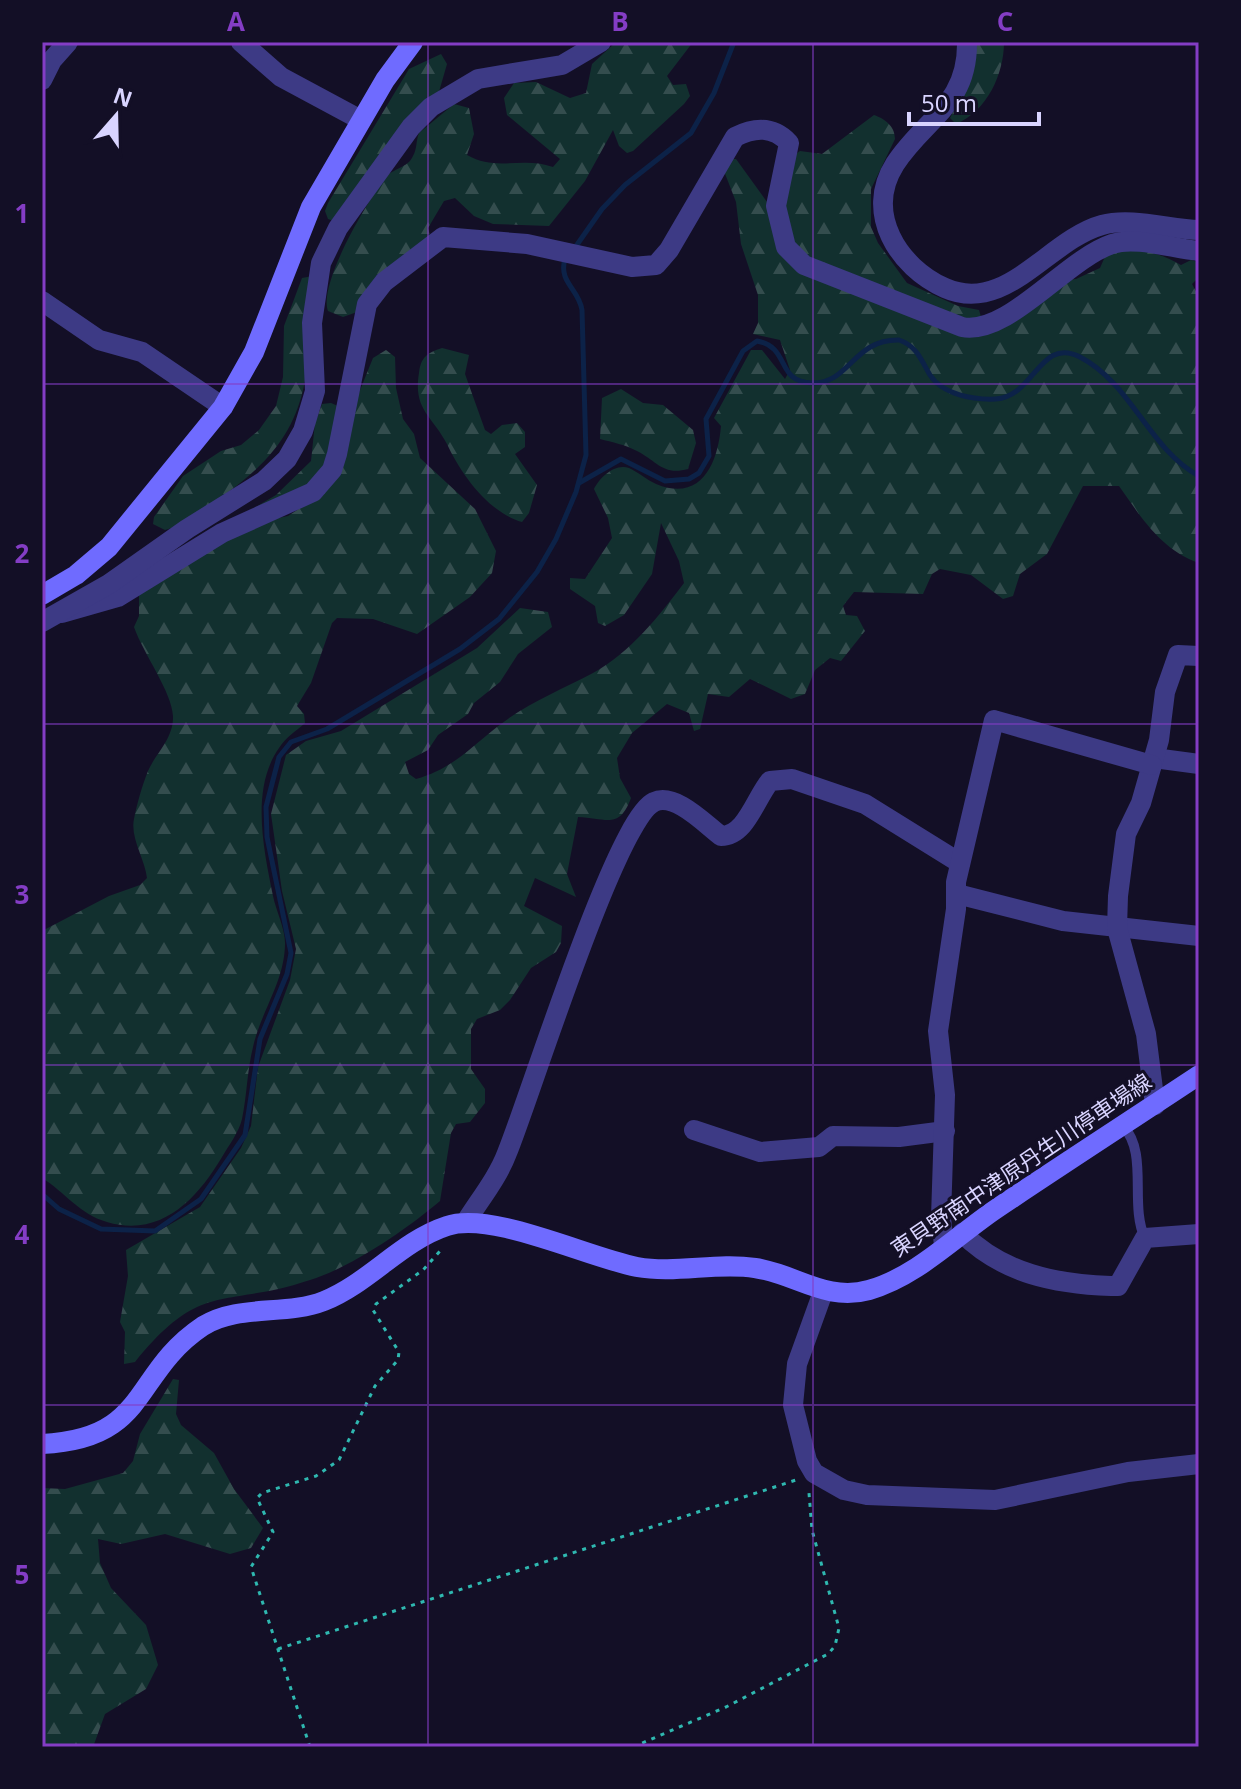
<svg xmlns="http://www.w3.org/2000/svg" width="1241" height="1789" font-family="'Open Sans','Noto Sans JP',sans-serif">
  <defs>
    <pattern id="forest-firs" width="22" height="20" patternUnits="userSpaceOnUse" patternTransform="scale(2)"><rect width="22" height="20" fill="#12302f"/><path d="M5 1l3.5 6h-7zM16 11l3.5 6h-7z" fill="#344d4e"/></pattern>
  </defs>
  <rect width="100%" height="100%" fill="#130f26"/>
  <g fill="url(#forest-firs)">
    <path d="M616 42H693L667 76 673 85 686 84 690 96 684 104 633 151 627 153 619 146 613 130 585 181 549 226 493 224 474 216 455 198 444 201 428 228 430 236 357 312 343 317 328 311C318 284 367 202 385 178 393 168 408 168 413 156 417 150 416 140 419 133L454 104 469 108 474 134 467 155C496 172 522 156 553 167L560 159 507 115 504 98 514 83 536 82 570 98 586 93 592 64Z"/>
    <path d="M977 42H1004C1004 74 987 111 956 124L950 118 973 74Z"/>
    <polygon points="441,54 447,64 438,95 334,221 328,219 325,211 328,203 409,69"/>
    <path d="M874 115C885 119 895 126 895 139L871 189V227L878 243 907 283 958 306 979 310 981 317 976 326 805 260 782 220 793 156 800 151 822 154Z"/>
    <path d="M731 159H736L767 202 780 248 962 332 1064 280 1076 279 1100 268 1107 252C1129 244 1161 253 1181 265L1191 260 1198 262V278L1192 284 1199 297V563C1161 550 1141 517 1119 486H1083L1047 554 1020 574 1013 596 1003 599 971 575 940 569 932 574 923 594 854 592 843 606 846 615 857 616 865 631 841 661 830 658 815 670 805 694 791 699 750 679 729 697 708 694 700 729 694 731 689 713 667 704 632 733 617 758 620 778 631 798C619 830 607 818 578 817L567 874 576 897 535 878 524 906 562 926 561 943 556 952 531 968 510 1000 500 1010 477 1019 471 1029V1069L485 1089V1103L470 1122 456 1124 451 1133 440 1201C407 1229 352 1267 310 1280 223 1309 202 1279 135 1362L124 1364 125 1332 120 1322 128 1276 126 1250 200 1207 241 1148 251 1126 258 1067 290 980 296 949 282 891 271 814 286 755 306 741 341 731 477 648 520 608 548 612 552 627 518 654 500 682 474 703 468 714 438 735 428 750 405 762 409 774 416 779C452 769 470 748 497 727 527 703 561 690 593 673 631 652 659 616 684 583L679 561 661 523 652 574 624 615 605 626 598 623 595 606 570 589V578L585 579 612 538 608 518 594 489C600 477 615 463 629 468 638 472 647 480 656 484 702 503 718 462 721 426L714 418 751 350H762L785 379 790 370 780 340 753 334 758 323V295L741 244 736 202 724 171Z"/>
    <path d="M313 276C307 375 316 429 227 493 207 507 189 524 165 530L153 524 154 517 183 476 221 451 241 445 259 430 276 406 283 377 284 326 302 278Z"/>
    <path d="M442 348 469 355 465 374 485 430 491 434 502 425 517 423 525 432V447L515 454 537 485 529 513 522 522C488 512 461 474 447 444 432 415 413 410 419 373 421 357 427 353 442 348Z"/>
    <path d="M386 350 395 357 396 388 403 419 414 434 420 458 475 509 496 551 492 573 470 597 417 634 373 619 337 618 332 623 311 683 297 706 304 714 305 723C296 731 285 738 279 748 250 789 264 851 273 896 276 911 285 928 285 943 285 981 261 1011 253 1047 247 1071 247 1095 242 1119 239 1132 229 1145 222 1157 197 1199 161 1238 107 1222 79 1214 65 1192 42 1178V931L109 896 140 885 147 878C145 859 130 838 134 819 137 804 142 786 148 771 156 753 174 738 173 716 172 692 144 655 134 627L139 616V592L254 523 288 516 317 497 373 358Z"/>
    <path d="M621 389 643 403 663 405 693 430 696 443 688 469C663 476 657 461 637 451 626 445 612 442 600 439L602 398Z"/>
    <polygon points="331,403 340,407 321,479 254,508 276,495 311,461 315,423 322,404"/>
    <polygon points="173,1379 179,1380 176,1414 181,1425 214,1453 234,1489 263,1528 251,1548 230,1554 165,1534 121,1544 98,1539 100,1563 111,1588 146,1625 158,1665 146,1689 105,1714 93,1747 42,1747 42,1488 65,1489 123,1473 133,1461 140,1434"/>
  </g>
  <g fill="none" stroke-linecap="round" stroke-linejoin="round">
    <g stroke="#0c2248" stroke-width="5">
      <polyline points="574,249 602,209 625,185 691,133 714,93 734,42"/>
      <path d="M579 483 621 459 665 481 689 479 699 473 709 456 706 419 743 351 757 341C791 347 775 382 812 383 850 384 853 339 899 340 917 346 921 360 930 375 943 395 974 400 996 399 1034 397 1040 336 1080 357 1132 384 1148 448 1199 476"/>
      <path d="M42 1194 59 1209 101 1229 155 1231 201 1199 245 1135 260 1039 287 974 291 953 267 837 266 807 279 757 291 742 327 729 460 649 499 619 537 572 556 539 576 492 586 455 582 310C579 289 558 282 565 259"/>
    </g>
    <g stroke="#2fb8b0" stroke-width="3" stroke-dasharray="4 6" stroke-linecap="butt">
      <polyline points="278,1649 796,1480"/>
      <polyline points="310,1747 251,1567 273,1532 257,1498 262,1493 316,1476 339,1460 375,1386 398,1360 399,1352 373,1310 376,1304 423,1270 441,1250"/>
      <polyline points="633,1747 726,1707 828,1654 835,1646 839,1628 812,1530 809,1493"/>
    </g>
    <path stroke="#3d3a85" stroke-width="10" d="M1123 1126C1149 1153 1129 1205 1145 1238"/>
    <g stroke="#3d3a85" stroke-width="20">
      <polyline points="241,42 281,77 361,120"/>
      <path d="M967 42C968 105 925 118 895 164 864 213 898 267 945 288 1006 315 1048 240 1102 225 1131 217 1169 229 1199 230"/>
      <polyline points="42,80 52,60 68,42"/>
      <polyline points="42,301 99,340 142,352 223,407"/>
      <path d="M62 613 118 597 222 533 313 492 332 470 337 454 367 304 384 282 443 237 527 244 632 267 656 265 669 250 735 137C755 127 773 126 789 143L776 206 786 247 804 265 962 327C1008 336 1065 260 1112 244 1136 236 1174 249 1199 251"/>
      <polyline points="42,622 109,584 187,529 264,481 287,459 303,431 315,391 312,323 321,263 338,228 411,127 431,107 478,79 562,65 601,42"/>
      <polyline points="1154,758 1199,764"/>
      <polyline points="957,894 1063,921 1199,936"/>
      <polyline points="1155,1105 1146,1034 1117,928 1118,896 1126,834 1141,803 1159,740 1165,692 1178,655 1199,656"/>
      <polyline points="694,1130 760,1152 819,1147 833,1136 899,1137 945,1131"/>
      <path d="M467 1220C481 1198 498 1177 507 1153 529 1100 616 819 654 802 675 792 705 824 721 836 746 836 755 799 770 781L792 779 865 804 960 863"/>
      <path d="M962 1233C1003 1274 1056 1284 1111 1286H1118L1145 1238 1199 1234"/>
      <polyline points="944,1246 941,1217 945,1095 938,1031 956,909 956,882 994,720 1152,765"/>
      <polyline points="823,1292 797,1364 793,1405 807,1461 814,1473 844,1490 867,1495 995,1500 1128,1472 1199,1464"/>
    </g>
    <g stroke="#6f6bff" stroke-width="20">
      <polyline points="42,595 76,575 109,547 223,407 254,352 311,207 385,80 413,42"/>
      <path d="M42 1444C150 1439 131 1374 203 1326 238 1304 286 1316 324 1301 369 1283 401 1241 447 1226 492 1211 587 1257 637 1267 676 1274 716 1262 755 1268 796 1274 826 1302 869 1290 916 1277 956 1236 996 1209 1063 1164 1131 1120 1199 1075"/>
    </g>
  </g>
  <path fill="none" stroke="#843dc5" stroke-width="2" stroke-opacity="0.55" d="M428 42V1747M813 42V1747M42 384H1199M42 724H1199M42 1065H1199M42 1405H1199"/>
  <g text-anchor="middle" stroke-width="6" stroke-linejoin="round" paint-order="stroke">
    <g font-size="22" fill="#d9d4ff" stroke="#130f26">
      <text transform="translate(1021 1165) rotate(-34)" y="8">東貝野南中津原丹生川停車場線</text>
    </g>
  </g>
  <rect width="1241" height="1789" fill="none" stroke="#130f26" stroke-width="88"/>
  <g transform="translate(116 116) rotate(20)" stroke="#130f26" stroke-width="6" paint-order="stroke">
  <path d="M0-6L14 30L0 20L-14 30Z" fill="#d9d4ff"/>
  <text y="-12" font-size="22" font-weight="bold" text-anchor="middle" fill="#d9d4ff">N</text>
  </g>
  <path d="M909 112v12h130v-12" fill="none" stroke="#d9d4ff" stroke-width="4"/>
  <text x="921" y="112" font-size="24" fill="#d9d4ff" stroke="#130f26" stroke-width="6" paint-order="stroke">50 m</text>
  <rect x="44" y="44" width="1153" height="1701" fill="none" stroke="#843dc5" stroke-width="3"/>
  <g font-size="26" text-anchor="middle" font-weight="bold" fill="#843dc5">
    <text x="236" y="31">A</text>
    <text x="620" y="31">B</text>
    <text x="1005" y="31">C</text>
    <text x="22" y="223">1</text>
    <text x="22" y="563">2</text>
    <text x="22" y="904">3</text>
    <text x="22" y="1244">4</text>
    <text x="22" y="1584">5</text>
  </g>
</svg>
